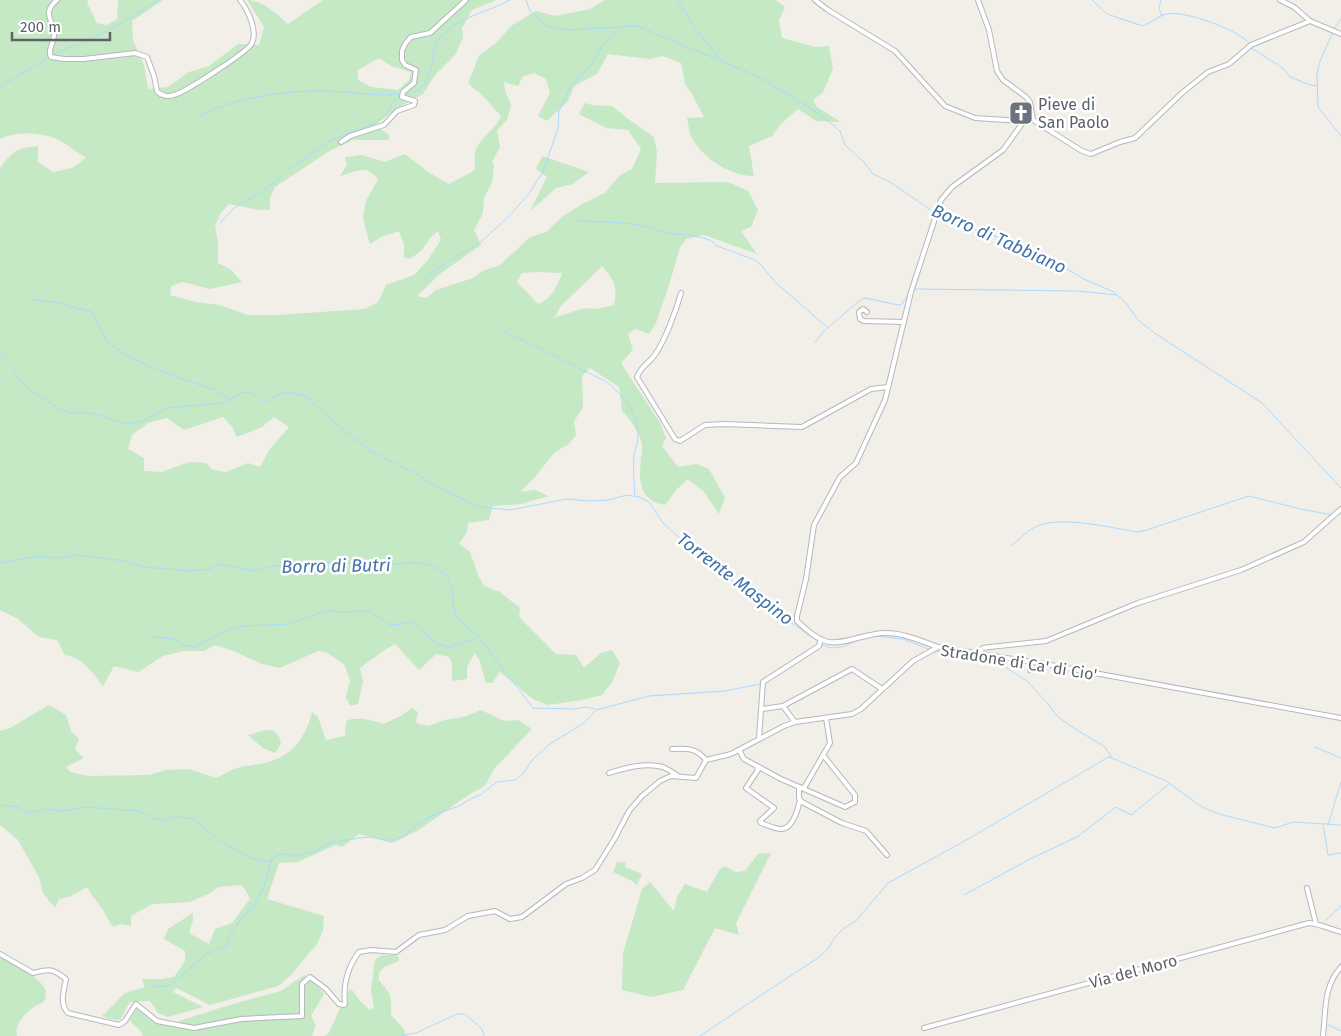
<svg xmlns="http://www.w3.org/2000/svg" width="1341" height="1036" font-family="'Fira Sans',sans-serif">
  <rect width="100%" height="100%" fill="#f1efe8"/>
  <g fill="#c5e8c5" fill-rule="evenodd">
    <path d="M0 0H88L87 3 97 23 107 25 117 19 118 0H163L132 21 133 40 144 65 148 89 168 87 189 72 209 66 238 44 259 45 264 27 247 0C262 0 278 15 288 24L323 0H496L472 10 462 28 463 38 455 55 435 75 423 94 396 109 375 125 389 135V140H353L331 150 275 187 270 198V210H258L229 204 220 214 215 226 218 242V263L231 270 242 282 210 289 183 282 171 286 170 295 196 302 219 305 248 315H277L365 309 378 302 386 285 414 275 427 261 441 240 438 231 431 237 422 250 410 259 404 257V245L399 231 381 237 370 244 363 219 366 201 378 179C366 164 357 171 340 176L347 165 345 157 362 155 385 162 405 154 428 172 449 184 475 170C475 164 474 155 476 149 482 136 496 129 501 116L484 97 468 83 479 56 497 42 511 26 536 11 555 16 590 9 605 0H776L785 7 779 20 782 38 815 47 829 46 833 69 823 92 813 100 817 107 841 122 816 121 798 109 781 124 772 136 749 146 754 176C731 177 699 156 690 134 689 129 688 123 687 118L704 117 692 94 685 84 681 63 663 56 649 59 608 54 597 74 574 86 568 101 547 121 538 116 550 93 546 79 534 73 523 76 518 86 504 82 505 91 511 105 507 120 497 130 500 147 492 162 494 165 492 183 484 198 483 213 474 230 481 245 441 273 417 296 426 298 436 290 473 278 482 271 500 265 530 237 546 232 563 216 584 203 605 193 619 176 632 169 641 149 628 130 606 128 579 114 585 103 592 105 612 106 628 119 654 137 657 152 655 183 728 182 748 191 758 210 751 227 741 231 757 254 704 235 686 239 680 247 670 282 656 323 649 334 635 329 628 334 633 350 621 363 660 423 666 438 662 446 678 467 697 464 709 469 725 498 719 514 704 492 688 479 677 489 665 505C641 502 638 482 641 460 641 456 643 449 642 444 641 435 629 417 622 411L619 387 590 368 582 376 583 408 574 421 576 435 569 444 555 452 534 478 520 492 535 490 548 496 521 504 493 506 489 520 468 523 467 532 459 544 470 552 479 577 484 586 500 592 520 608 519 617 556 654 576 655 584 668 601 653 612 650 620 663 612 682 602 695 582 700 548 705 533 699 500 672 492 683H486L480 662 475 653 467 667V679L452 681V664L449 657 436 654 419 670 395 644 383 651 360 668 363 681 358 704 350 706 346 697 350 680 344 664 326 652 318 651 280 668 262 664 231 650 215 645 204 651H183L163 656 138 672 114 666 103 686C91 671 85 659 65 655L57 640 39 637 18 619 0 610V168C14 150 15 149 38 146V162L53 172 72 168 86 158C78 153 67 144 59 140 42 132 17 131 0 139ZM379 58 391 66 411 72 409 80 398 90 371 87 358 80V70ZM602 266C614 280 618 287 614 305L597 309 588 308 578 310 554 318 561 306ZM536 272 562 273C558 285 551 300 538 304L517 282 522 273ZM223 417 232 427 237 437 262 427 274 417 289 427 270 449 260 467 248 463 226 472 213 470 206 463 189 462 162 472 144 471V458L128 449 132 435 148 423 167 418 184 430Z"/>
    <polygon points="542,156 589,172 573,184 556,188 530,211 547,177 536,169"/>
    <path d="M49 705 66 715 71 731 79 739 75 749 84 758 66 767 70 772 88 776 149 775 166 770 189 769 216 778C223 775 230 770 237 768 247 765 258 765 268 762 294 755 306 736 312 712L318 717 326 740 345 736 346 721C355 716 374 720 383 724L401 716 412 708 418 712 416 721 418 724 428 726 445 720 464 717 481 710 504 721 518 720 532 729 494 769 485 786 470 794 417 831 392 843 359 834 342 847 335 845 298 862 279 863 267 899 324 916 323 930 317 944 290 976 278 986 210 1005 176 988 173 992 203 1007 168 1017 158 1013 150 1001 130 1002C119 1018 126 1025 102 1016L125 993 145 987 142 979H161L174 977 185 961V951L164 939 168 929 193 913V920L189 933 209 944 215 929 232 923 250 899 245 889 241 885 218 887 210 893 190 902 152 904 131 916V926L120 924 114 927C108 922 106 913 101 907 96 900 91 895 87 887L69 897 59 899 55 908 43 893 39 877 18 840 0 825V731L10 728Z"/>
    <polygon points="265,730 274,731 279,737 281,744 275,753 263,748 248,735"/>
    <polygon points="771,853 736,923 739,935 715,928 683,990 651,997 622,990 623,953 642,889 650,882 673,910 675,908 677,897 685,884 707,892 720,869 725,866 736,872 745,871 758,854"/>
    <polygon points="617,862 626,863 625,867 642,874 637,885 634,883 634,882 613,872"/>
    <path d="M0 955C13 963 40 976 46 991 45 994 46 997 45 999 43 1004 38 1004 35 1006 25 1013 14 1024 17 1036H0Z"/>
    <path d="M382 955H395L399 957V961L386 966 379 972V980C393 998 391 993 391 1015L403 1028 406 1036H325L329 1033 340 1008 347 1006 349 989 353 991 360 1001 370 1010 374 1008 371 991 375 960Z"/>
    <path d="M304 975C310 982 319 986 324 994L311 1016C318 1030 316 1021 312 1036H143C140 1026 134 1028 130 1020L137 1009 154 1022 167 1025 226 1006 281 991Z"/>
  </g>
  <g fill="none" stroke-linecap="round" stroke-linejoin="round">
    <g stroke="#aadaff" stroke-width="1">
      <polyline points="526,0 530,11 547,26 568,30 637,26 757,76 809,107 833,125 840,131 845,145 864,162 873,174 890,182 935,213"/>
      <polyline points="678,0 694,27 721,60"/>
      <path d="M1092 0 1107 14 1143 26C1151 23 1159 15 1167 14 1185 10 1239 30 1250 44"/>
      <polyline points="1161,0 1159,8 1162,16"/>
      <polyline points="1334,29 1341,19"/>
      <polyline points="1333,32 1320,61 1317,74 1318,107 1341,136"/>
      <polyline points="1250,47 1284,69 1290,77 1310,85 1317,86"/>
      <polyline points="52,55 108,31 159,0"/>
      <polyline points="0,87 49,57"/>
      <path d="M405 94C439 90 427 56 439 39 456 17 487 13 510 0"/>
      <path d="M201 115C234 98 288 90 324 91 350 91 376 97 401 94"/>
      <polyline points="939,214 979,231 1011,241 1034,252 1050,262 1062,266 1084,279 1114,292 1126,303 1139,321 1156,334 1262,403 1341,488"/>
      <path d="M579 221C601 222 623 222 644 226 652 228 659 232 667 233 680 235 710 235 717 246L755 260 762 266 775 282 827 327"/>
      <polyline points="220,223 233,209 261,192 281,177 288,170 333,139 378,122 385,115 396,98 400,95"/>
      <polyline points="426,278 435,270 482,241 508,217 528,195 543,172 558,128 559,111 570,88 591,65 603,45 618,28"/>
      <polyline points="914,289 1078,291 1117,295"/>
      <polyline points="34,300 54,302 92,312 108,343 131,358 176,377 215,390 229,399"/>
      <path d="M502 330 605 381C624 395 638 412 638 436 638 443 635 449 634 456 633 468 634 482 635 495"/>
      <polyline points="815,342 824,331 859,301 865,298 898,305 902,304 909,293"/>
      <polyline points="0,354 12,367 20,380 32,391 58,408 70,413 92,413 123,423 131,423 143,421 168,408 223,403 243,392 253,394 263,403 285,392 302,395 309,399 336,424 371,451 417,474 435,486 480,507 510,510 567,499 588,501 608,500 627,495 639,497 649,502 663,523 702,558 752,596 818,641"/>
      <path d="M1012 545C1019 540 1026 532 1033 528 1057 514 1111 528 1138 532L1147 530 1249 496 1301 509 1332 515"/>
      <path d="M0 563 39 556 57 558 79 555 124 561 144 567 191 571 209 569 221 564 252 571 295 562 398 564C419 561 444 563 451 586 454 594 452 605 455 613 459 622 470 630 477 635L533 708 575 709 585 707 595 709"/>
      <polyline points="875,636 903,639 931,650"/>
      <polyline points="153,637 173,639 183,645 194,647 230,629 244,626 289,624 328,610 339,612 369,611 390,625 403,624 411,621 437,644 449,647 477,638"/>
      <path d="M821 644C836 653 847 644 861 639"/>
      <polyline points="935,651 987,659 1005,667 1027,681 1049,705 1056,715 1069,725 1105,747 1112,758 1166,781 1202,807 1219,814 1275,828 1293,822 1341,825"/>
      <polyline points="1315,747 1341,758"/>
      <polyline points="0,805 18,807 28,813 46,809 61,811 86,807 139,811 153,818 163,821 172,817 192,818 219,840 252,859 263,861 269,861 277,855 288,854 296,856 312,852 330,843 358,838 372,837 385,840 394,840 404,836 421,822 429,817 459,806 470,799 480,795 497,782 515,780 523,774 533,759 550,744 584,723 596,710 649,696 725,691 760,684"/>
      <polyline points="1323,825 1328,855 1341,853"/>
      <polyline points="1328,825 1341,782"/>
      <polyline points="964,895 1030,859 1077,837 1116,807 1131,815 1169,784"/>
      <polyline points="1326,920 1341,906"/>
      <polyline points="154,987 171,985 206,954 227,946 228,938 244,915 253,906 264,887 272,859"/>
      <polyline points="1328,1025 1341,1031"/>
      <polyline points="400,1036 416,1033 457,1014 465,1014 482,1029 484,1036"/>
      <polyline points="700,1036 761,995 818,958 829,948 835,937 844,928 856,921 888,883 968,839 1095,765 1108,757 1111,758"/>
    </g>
    <g stroke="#b5b8bc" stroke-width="6">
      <g id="minor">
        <path d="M57 0C42 13 52 18 54 33 55 42 47 49 51 57L64 59H84L135 53 147 57 154 76 157 91C161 96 168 97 174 95 185 92 248 52 252 43 258 31 248 10 240 0"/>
        <polyline points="815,0 828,10 895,51 945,106 975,118 1024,121 1033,120"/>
        <polyline points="978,0 989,30 997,71 1003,80 1026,97 1030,102 1033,120"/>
        <polyline points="1280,0 1294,7 1310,21 1341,34"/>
        <polyline points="1033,120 1082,151 1091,154 1120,142 1135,138 1182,93 1208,72 1229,64 1251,45 1310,21"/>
        <polyline points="341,142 350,136 384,125 397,111 414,105 415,101 402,97 403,92 414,83 416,70 405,65 402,60 402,51 405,44 411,37 430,33 466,0"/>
        <path d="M681 293C676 311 665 341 654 356 648 364 641 366 637 377L675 439 680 441 705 425 724 424 802 427 871 389 888 387"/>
        <polyline points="867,312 863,309 859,312 860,319 864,321 904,322"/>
        <path d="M938 647C921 641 904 633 886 633 869 632 844 645 829 642 817 640 806 629 797 621V616L806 579 814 525 840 477 856 463 885 400 911 292 941 200 952 187 1003 150 1024 121"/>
        <polyline points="978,652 983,648 990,647 1046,641 1138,603 1241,570 1304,542 1341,509"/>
        <polyline points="1030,670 1031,661"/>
        <polyline points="783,706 795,722"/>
        <polyline points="762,709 783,706 852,669 882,689"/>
        <polyline points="759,738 763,682 819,646 821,639"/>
        <path d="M672 749C687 748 696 748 706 760"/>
        <path d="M739 750 744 759 757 766 758 770 746 788 774 808 760 821 761 823C767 825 775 829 781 829 793 829 798 809 800 800"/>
        <polyline points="757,766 781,779 845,807 855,802 855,795 823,755"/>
        <path d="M609 773C625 768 646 762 663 767 668 769 673 773 677 775"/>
        <polyline points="799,787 799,798 802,802 842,823 866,831 887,855"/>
        <polyline points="804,788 830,743 826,718"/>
        <polyline points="1307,888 1316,924"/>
        <path d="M0 954 33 973C50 969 52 968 66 979 64 990 59 1004 68 1013L119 1025 125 1021 136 1004 157 1021 194 1028 241 1019 302 1016V984L310 977 326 989 339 1004 344 1005 345 1003C343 984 347 968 359 952L371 950 396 952 419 935 445 930 468 916 495 911 510 919 522 917 566 884 582 878 595 870 615 838 629 811 642 796 660 781 671 776 696 778 706 760 731 754 784 726 795 722 852 714 861 709 913 661 938 647 1045 664 1341 718"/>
        <path d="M924 1028 1309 923C1320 924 1330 929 1341 932"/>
        <path d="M1323 1036C1326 1010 1323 987 1341 967"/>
      </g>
    </g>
    <use href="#minor" stroke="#fff" stroke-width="4"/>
  </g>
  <defs>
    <g id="church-square" transform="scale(1.25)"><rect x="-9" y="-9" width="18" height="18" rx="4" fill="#6b7280" stroke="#fff"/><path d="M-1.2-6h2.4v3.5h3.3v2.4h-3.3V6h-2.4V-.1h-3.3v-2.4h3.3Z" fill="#fff"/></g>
  </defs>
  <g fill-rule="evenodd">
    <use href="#church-square" x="1021" y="113"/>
  </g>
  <g text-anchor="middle" stroke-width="5" stroke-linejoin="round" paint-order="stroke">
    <g font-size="16" fill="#5b616d" stroke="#fff" text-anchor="start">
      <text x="1038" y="110">Pieve di<tspan x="1038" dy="18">San Paolo</tspan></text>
    </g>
    <g font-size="16" fill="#5f6368" stroke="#fff">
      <text transform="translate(1019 662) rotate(9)" y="6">Stradone di Ca' di Cio'</text>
      <text transform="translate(1133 971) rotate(-15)" y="6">Via del Moro</text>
    </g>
    <g font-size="18" font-style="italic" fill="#4174aa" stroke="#fff">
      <text transform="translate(999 239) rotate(24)" y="6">Borro di Tabbiano</text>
      <text transform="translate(336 566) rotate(-1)" y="6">Borro di Butri</text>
      <text transform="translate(735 579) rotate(37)" y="6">Torrente Maspino</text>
    </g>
  </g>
  <path d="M12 32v8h98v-8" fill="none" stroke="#5f6368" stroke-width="2.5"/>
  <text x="20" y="32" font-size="15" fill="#5f6368" stroke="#ffffff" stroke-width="4" paint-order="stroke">200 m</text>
</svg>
